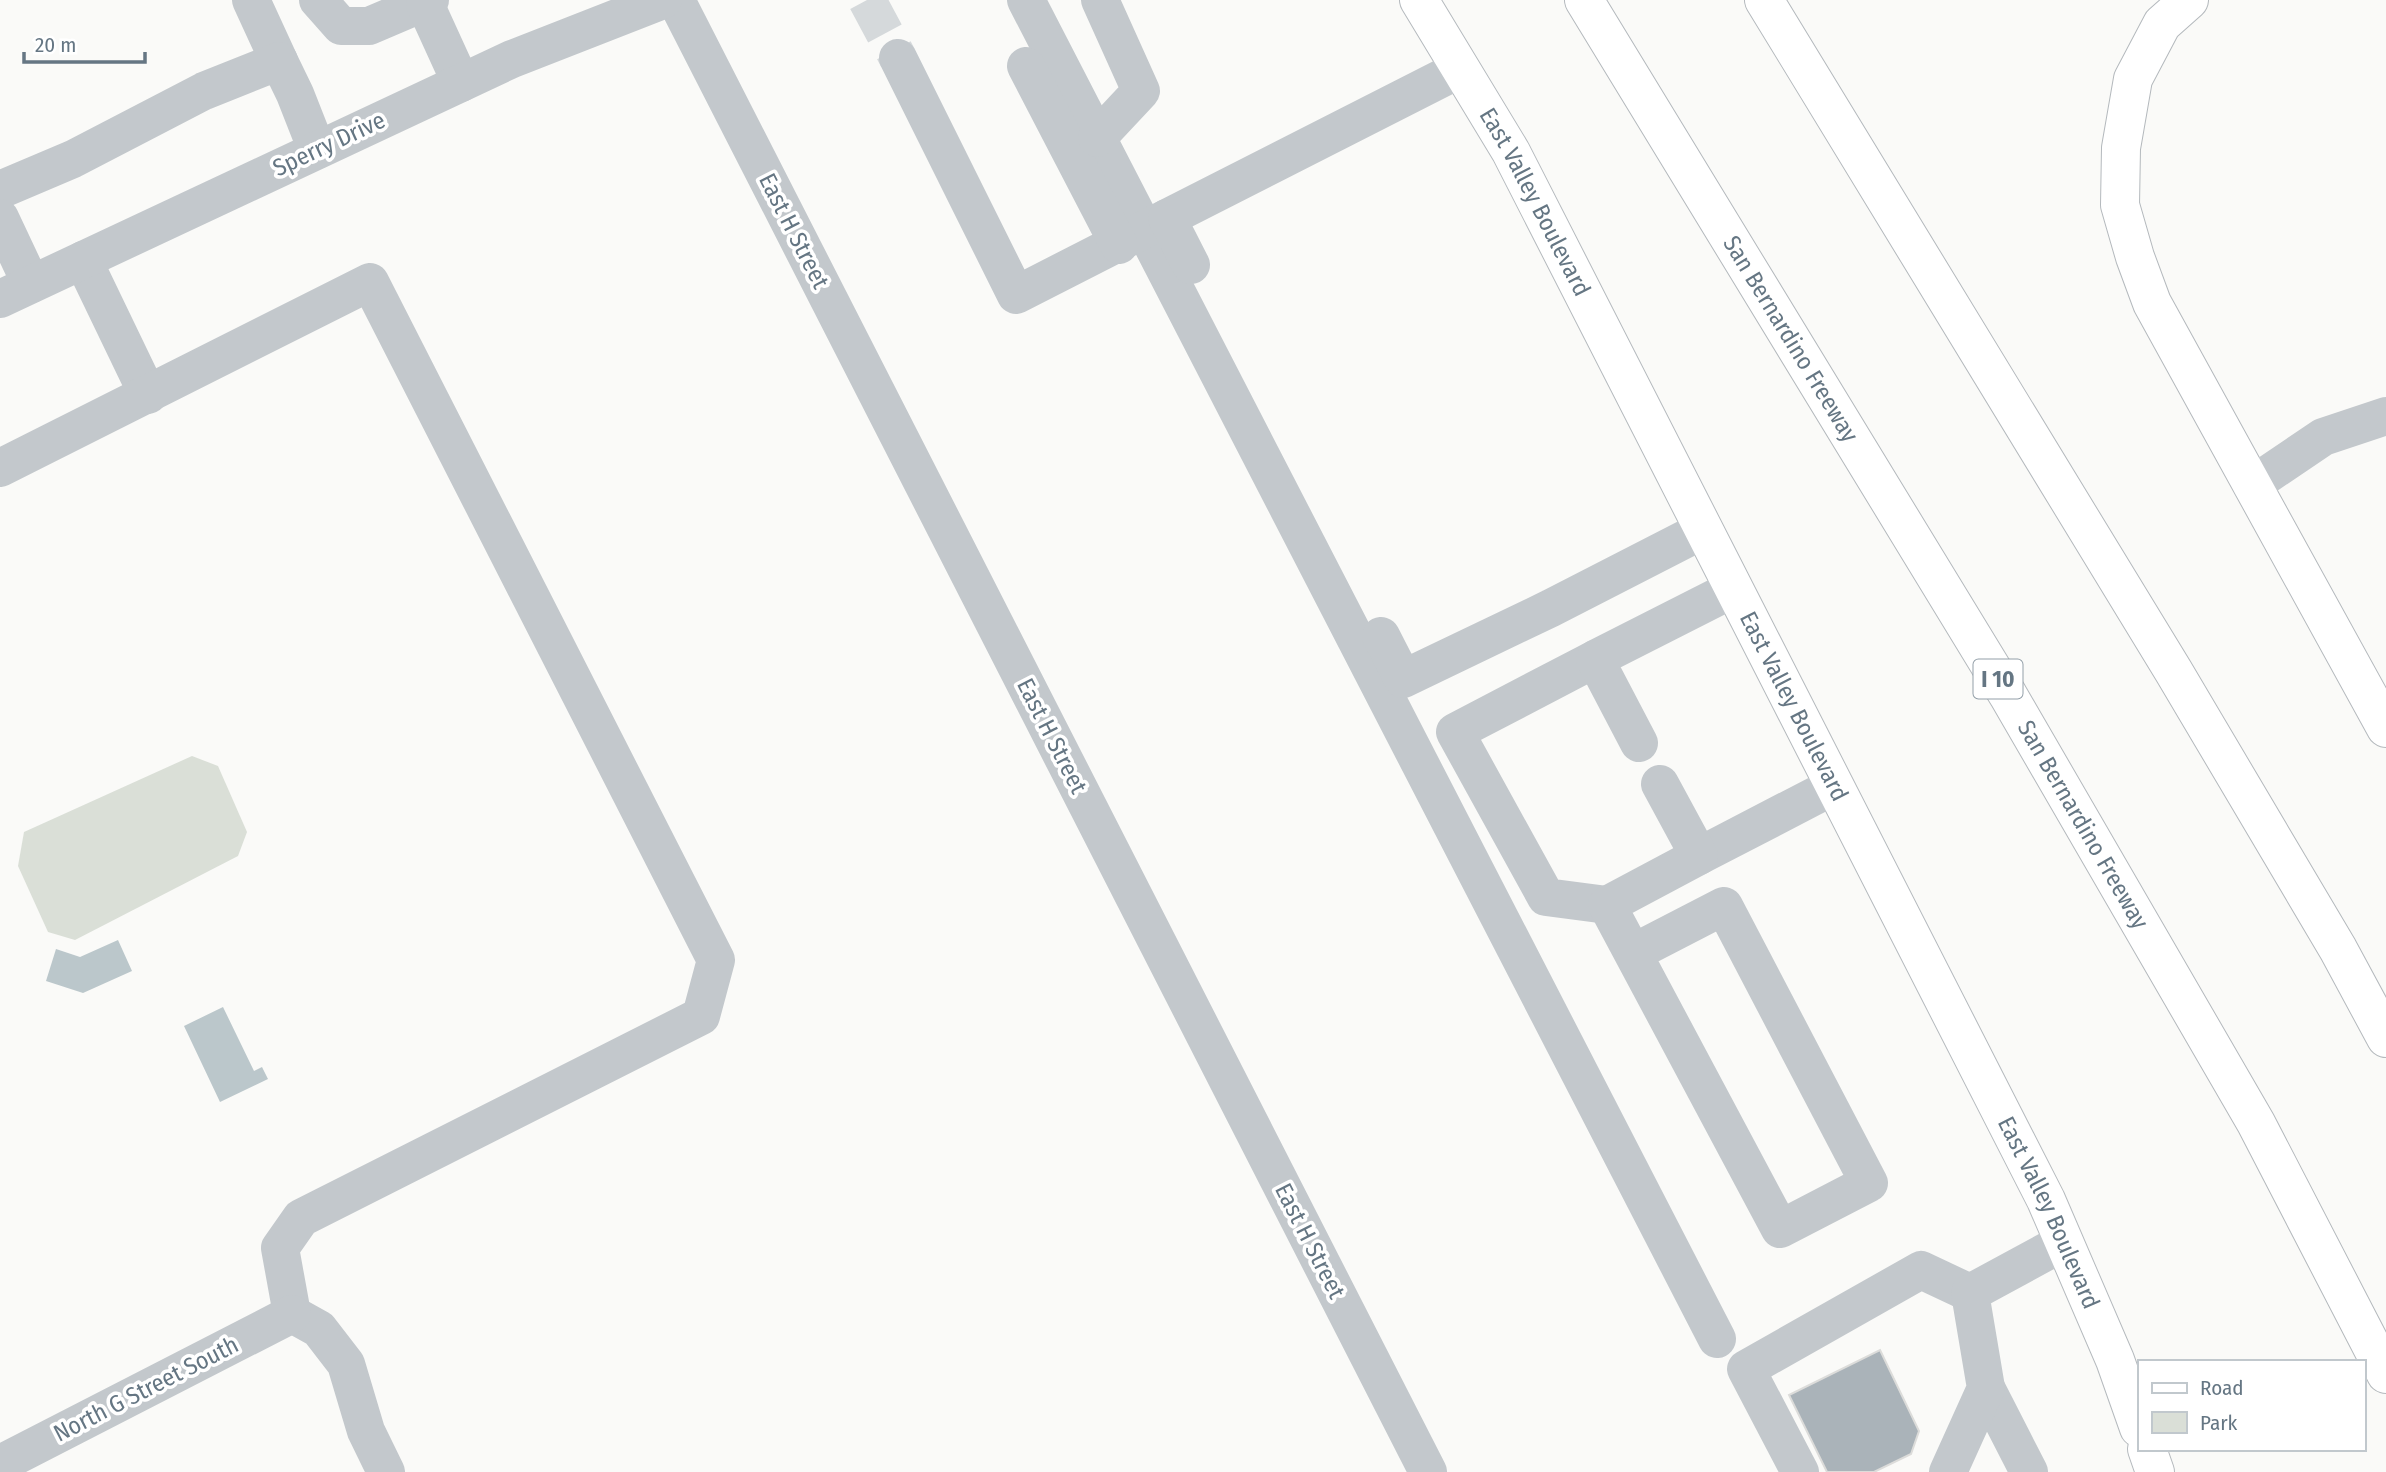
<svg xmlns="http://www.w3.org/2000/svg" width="2386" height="1472" font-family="'Fira Sans Condensed',sans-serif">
  <rect width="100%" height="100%" fill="#fafaf8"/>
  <polygon fill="#dadfd7" points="192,756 218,766 247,832 238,856 75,940 48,932 18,866 24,832"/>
  <g fill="#bbc7cb">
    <polygon points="118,940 132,971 83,993 46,981 56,949 80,957"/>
    <polygon points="223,1007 254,1071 262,1067 268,1079 220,1102 184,1026"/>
  </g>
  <polygon fill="#aab3b9" stroke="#dcdcda" stroke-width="2" points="1880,1350 1919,1431 1911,1454 1874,1472 1827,1472 1789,1395"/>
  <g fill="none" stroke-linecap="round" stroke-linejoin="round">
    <polyline stroke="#d5d9db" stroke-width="38" stroke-dasharray="38 19" stroke-linecap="butt" points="867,0 898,58"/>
    <g stroke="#b5babe" stroke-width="40">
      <g id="major">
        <path id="s1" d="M1419 0 1511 152 2046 1200 2115 1360 2139 1428"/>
        <polyline points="2147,1449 2155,1472"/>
      </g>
    </g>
    <g stroke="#b4b9bd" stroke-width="40">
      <g id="highway">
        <path id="s2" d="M1584 0 2008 695 2256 1123 2386 1374"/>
        <polyline points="1764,0 2174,672 2338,949 2386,1038"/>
        <polyline points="2189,0 2162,24 2133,79 2121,148 2120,205 2135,257 2152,303 2386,728"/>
      </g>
    </g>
    <g stroke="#c3c8cc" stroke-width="38">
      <polyline points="251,0 279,61"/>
      <polyline points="318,0 341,26 369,26 430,0"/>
      <polyline points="676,0 1428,1472"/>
      <polyline points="1026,0 1717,1339"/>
      <polyline points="425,4 461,83"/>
      <polyline points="898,58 1016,295 1167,218"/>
      <polyline points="1026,66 1119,245"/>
      <polyline points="1097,138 1141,91 1100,0"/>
      <polyline points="0,190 73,159 204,91 279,61 295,94 317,150"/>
      <polyline points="0,218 31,284"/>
      <polyline points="83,260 148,395"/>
      <polyline points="1191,265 1167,218 1460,69"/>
      <polyline points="0,299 512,59 663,0"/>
      <polyline points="0,468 370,282 716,960 701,1016 301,1218 280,1248 292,1314"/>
      <polyline points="2252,485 2323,437 2386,416"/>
      <polyline points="1381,636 1403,679 1551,608 1703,530"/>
      <polyline points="1595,659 1455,732 1546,897 1607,905"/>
      <polyline points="1639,743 1595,659 1733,589"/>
      <polyline points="1699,856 1834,786"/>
      <polyline points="1633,953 1724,906 1869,1183 1780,1229 1607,905 1699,856 1660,784"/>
      <polyline points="292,1314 319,1329 346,1364 366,1431 386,1472"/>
      <polyline points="1986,1388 2029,1472"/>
      <polyline points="0,1464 292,1314"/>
      <polyline points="1800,1472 1746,1369 1921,1270 1970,1293"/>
      <polyline points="1948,1472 1986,1388 1970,1293 2064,1242"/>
    </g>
    <use href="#major" stroke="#fff" stroke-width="38"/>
    <use href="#highway" stroke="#fff" stroke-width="38"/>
  </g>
  <g text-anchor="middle" stroke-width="7" stroke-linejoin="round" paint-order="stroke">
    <rect fill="#fff" stroke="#939fa8" stroke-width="2" x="1973.5" y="659.5" width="49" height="39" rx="5"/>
    <g font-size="23" font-weight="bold" fill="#657683">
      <text x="1998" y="687">I 10</text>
    </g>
    <g font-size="24" fill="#657683" stroke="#fff">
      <text transform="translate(329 144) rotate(-25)" y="8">Sperry Drive</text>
      <text dy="8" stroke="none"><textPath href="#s1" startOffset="233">East Valley Boulevard</textPath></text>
      <text transform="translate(794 231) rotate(63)" y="8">East H Street</text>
      <text dy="8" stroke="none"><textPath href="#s2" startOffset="397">San Bernardino Freeway</textPath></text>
      <text dy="8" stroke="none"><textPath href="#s1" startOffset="800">East Valley Boulevard</textPath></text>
      <text transform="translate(1052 736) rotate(63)" y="8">East H Street</text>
      <text dy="8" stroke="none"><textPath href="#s2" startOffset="964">San Bernardino Freeway</textPath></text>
      <text dy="8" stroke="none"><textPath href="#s1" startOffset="1367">East Valley Boulevard</textPath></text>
      <text transform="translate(1310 1241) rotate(63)" y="8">East H Street</text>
      <text transform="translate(146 1389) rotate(-27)" y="8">North G Street South</text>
    </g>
  </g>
  <rect x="2138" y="1360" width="228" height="91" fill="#ffffff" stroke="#c1c8cd" stroke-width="2"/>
  <rect x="2152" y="1383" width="35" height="10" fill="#ffffff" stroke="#c1c8cd" stroke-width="2"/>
  <text x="2200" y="1395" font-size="21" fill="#657683">Road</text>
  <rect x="2152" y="1412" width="35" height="21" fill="#dadfd7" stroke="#c1c8cd" stroke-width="2"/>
  <text x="2200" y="1430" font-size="21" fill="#657683">Park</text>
  <path d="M24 52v10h121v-10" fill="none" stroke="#657683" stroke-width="3.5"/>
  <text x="35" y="52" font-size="21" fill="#657683" stroke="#ffffff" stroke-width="5" paint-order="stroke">20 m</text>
</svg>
